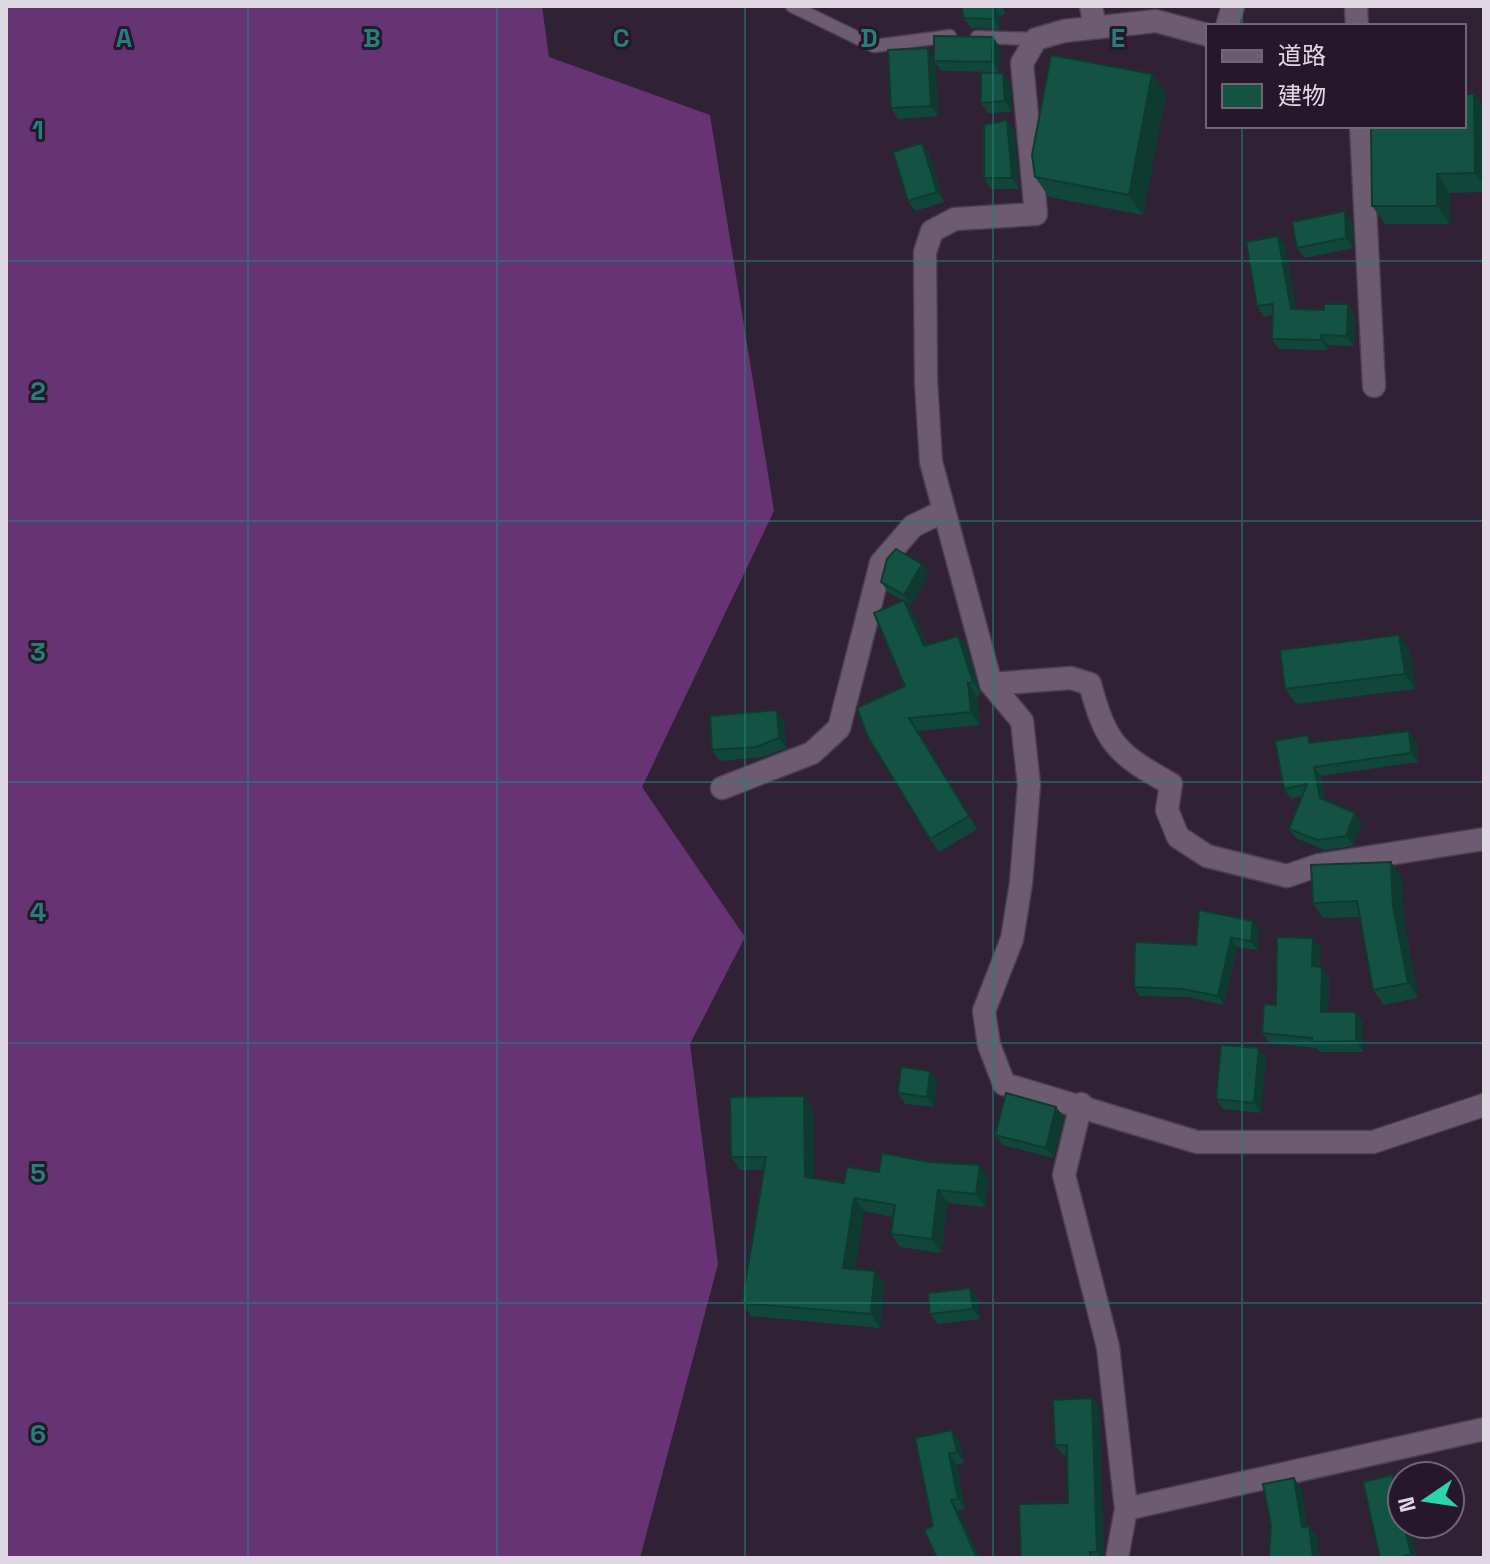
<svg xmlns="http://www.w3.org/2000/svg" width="1490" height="1564" font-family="'Space Grotesk','Noto Sans JP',sans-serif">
  <rect width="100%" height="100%" fill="#302135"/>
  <polygon fill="#663473" points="6,6 542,6 549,57 710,115 774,511 642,787 745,937 690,1044 718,1264 640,1558 6,1558"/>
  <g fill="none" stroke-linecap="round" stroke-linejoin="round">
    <g stroke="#4c3f50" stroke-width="15">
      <g id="service">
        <polyline points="792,6 874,46 950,36"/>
        <polyline points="977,37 1036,39"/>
      </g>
    </g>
    <g stroke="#4c3f50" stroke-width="25">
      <g id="minor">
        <polyline points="1091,6 1095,27"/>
        <polyline points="1356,6 1357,26"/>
        <polyline points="1227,26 1233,6"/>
        <polyline points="1208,35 1156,21 1064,31 1036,39 1022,63 1036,214 955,219 932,231 925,252 926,382 931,462 991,684 1022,721 1029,785 1021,883 1012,939 984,1011 989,1045 1004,1084 1197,1142 1373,1142 1484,1105"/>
        <polyline points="1361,126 1374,386"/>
        <path d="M991 684 1071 678 1090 684C1106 744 1117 754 1171 784L1167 810 1178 837 1207 856 1287 876 1319 865 1484 839"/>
        <polyline points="722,788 812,753 839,728 881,563 913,526 944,511"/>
        <polyline points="1081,1104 1064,1175 1108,1347 1126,1509 1117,1558"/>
        <polyline points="1126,1509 1484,1429"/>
      </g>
    </g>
    <use href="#service" stroke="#6d5b72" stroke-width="12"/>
    <use href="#minor" stroke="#6d5b72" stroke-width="22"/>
  </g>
  <g fill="#11473a">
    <polygon points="961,6 1003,6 1005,14 1000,16 1000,29 971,28 964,18"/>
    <polygon points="1000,47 999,72 941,71 935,63 938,116 898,119 891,108 934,56"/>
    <polygon points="1152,74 1166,94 1143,215 1049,197 1035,177"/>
    <polygon points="1010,83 1012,112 988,113 981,103"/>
    <polygon points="1484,108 1484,192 1450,193 1450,224 1385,224 1372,206"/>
    <polygon points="1014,130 1019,189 991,189 984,178"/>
    <polygon points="929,154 944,202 915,211 908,201"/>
    <polygon points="1352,221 1353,248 1305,258 1297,248"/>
    <polygon points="1278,236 1285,246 1296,309 1355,315 1354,346 1328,345 1328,350 1279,349 1272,339 1272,315 1264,317 1257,306"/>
    <polygon points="929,574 911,605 905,601 913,613 927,645 958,636 967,648 981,694 977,696 980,725 918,731 977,829 939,852 930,839 905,686 903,601 888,592 881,582"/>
    <polygon points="1399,635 1410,650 1415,689 1296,704 1285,689"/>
    <polygon points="784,721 786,748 763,757 720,761 712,750"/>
    <polygon points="1416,741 1418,762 1321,776 1325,800 1362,823 1353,846 1324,850 1296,838 1289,829 1302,796 1291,799 1284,789 1313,743"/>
    <polygon points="1402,877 1404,921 1418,998 1384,1005 1373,990 1360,917 1323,918 1313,903"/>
    <polygon points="1253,921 1259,929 1257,950 1237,947 1224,1005 1189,997 1140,996 1134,987 1196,945"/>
    <polygon points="1320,948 1320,967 1329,977 1328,1012 1356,1012 1363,1022 1363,1052 1320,1052 1316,1048 1269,1043 1262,1033 1276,1005"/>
    <polygon points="1266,1059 1261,1113 1223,1109 1216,1099"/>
    <polygon points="937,1081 934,1107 905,1104 898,1093"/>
    <polygon points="813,1109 814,1178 844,1183 879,1172 989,1178 985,1207 948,1203 941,1253 900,1247 891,1234 893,1217 864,1211 855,1269 875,1271 884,1284 880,1328 751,1316 742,1303 764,1170 740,1170 731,1157"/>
    <polygon points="1064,1117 1054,1158 1003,1145 995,1135"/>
    <polygon points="977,1298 980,1319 938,1324 930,1314"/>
    <polygon points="1092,1398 1099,1408 1104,1558 1021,1558 1068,1503 1067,1455 1063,1455 1055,1445"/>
    <polygon points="952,1430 959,1441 964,1463 957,1464 965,1509 958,1511 980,1558 937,1558 933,1526"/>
    <polygon points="1400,1485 1402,1495 1402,1524 1417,1558 1380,1558"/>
  </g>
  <g fill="#0e3a2f">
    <polygon points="993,6 1000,16 1000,29 993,19"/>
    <polygon points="993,37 1000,47 999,72 992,62"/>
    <polygon points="928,48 935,58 934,61 935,63 938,116 931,106"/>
    <polygon points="1003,73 1010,83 1012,112 1005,101"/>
    <polygon points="1152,74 1166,94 1143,215 1129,195"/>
    <polygon points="1474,94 1484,108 1484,186 1475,173"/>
    <polygon points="1007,120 1014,130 1019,189 1012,178"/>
    <polygon points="922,143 929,154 944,202 937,192"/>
    <polygon points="1437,174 1450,193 1450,224 1437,206"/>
    <polygon points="1345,211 1352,221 1353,248 1346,238"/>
    <polygon points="1278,236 1285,246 1298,319 1291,309"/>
    <polygon points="1348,304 1355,315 1354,346 1347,336"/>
    <polygon points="1321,335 1328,345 1328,350 1321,340"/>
    <polygon points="922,564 929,574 911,605 904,595"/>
    <polygon points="904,600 913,613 933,658 924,646"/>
    <polygon points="1399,635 1410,650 1415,689 1405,674"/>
    <polygon points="958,636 967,648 981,694 973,682"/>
    <polygon points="968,683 977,696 980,725 971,712"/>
    <polygon points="777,710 784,721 786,748 779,738"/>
    <polygon points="909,718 918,731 977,829 969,816"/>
    <polygon points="1409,731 1416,741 1418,762 1411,753"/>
    <polygon points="1314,767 1321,776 1327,808 1320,798"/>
    <polygon points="1355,813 1362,823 1353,846 1346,836"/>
    <polygon points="1391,862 1402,877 1404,921 1418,998 1408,983 1393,906"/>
    <polygon points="1253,921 1259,929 1257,950 1251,941"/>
    <polygon points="1231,938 1237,947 1224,1005 1218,996"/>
    <polygon points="1313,938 1320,948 1319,976 1312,966"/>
    <polygon points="1322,967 1329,977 1328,1023 1321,1012"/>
    <polygon points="1356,1012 1363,1022 1363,1052 1356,1041"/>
    <polygon points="1259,1048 1266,1059 1261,1113 1254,1103"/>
    <polygon points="930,1071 937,1081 934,1107 927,1097"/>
    <polygon points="804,1096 813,1109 814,1190 805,1177"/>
    <polygon points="1056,1107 1064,1117 1054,1158 1046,1148"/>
    <polygon points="980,1165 989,1178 985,1207 976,1194"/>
    <polygon points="938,1190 948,1203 941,1253 932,1239"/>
    <polygon points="854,1198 864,1211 853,1281 843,1268"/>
    <polygon points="875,1271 884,1284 880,1328 871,1314"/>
    <polygon points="970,1288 977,1298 980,1319 973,1309"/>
    <polygon points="1092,1398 1099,1408 1104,1558 1101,1558 1097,1552"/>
    <polygon points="952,1430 959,1441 964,1463 957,1452"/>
    <polygon points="949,1454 957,1464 965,1509 958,1499"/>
    <polygon points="1392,1475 1400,1485 1402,1495 1402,1515"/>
    <polygon points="1294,1478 1302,1489 1309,1537 1302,1527"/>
    <polygon points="951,1500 958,1511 980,1558 977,1558"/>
    <polygon points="1404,1524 1409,1524 1417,1558 1414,1558 1411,1554"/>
    <polygon points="1309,1526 1317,1536 1319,1558 1313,1558"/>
  </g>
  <g fill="#145343" stroke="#0e3a2f" stroke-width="2">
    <polygon points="961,6 993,6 993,19 964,18"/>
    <polygon points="934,36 993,37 992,62 934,61"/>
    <polygon points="928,48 931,106 891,108 888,50"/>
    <polygon points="1051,55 1152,74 1129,195 1035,177 1032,155"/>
    <polygon points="981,73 1003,73 1005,101 981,103"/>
    <polygon points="1464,94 1474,94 1475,173 1437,174 1437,206 1372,206 1371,126 1464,126"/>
    <polygon points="1007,120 1012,178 984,178 984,125"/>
    <polygon points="922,143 937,192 908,201 893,152"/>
    <polygon points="1345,211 1346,238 1297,248 1292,222"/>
    <polygon points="1278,236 1291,309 1324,310 1324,304 1348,304 1347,336 1321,335 1321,340 1272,339 1273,304 1257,306 1246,242"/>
    <polygon points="896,549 922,564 904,595 881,582 887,559"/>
    <polygon points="904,600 924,646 958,636 973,682 968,683 971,712 909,718 969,816 930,839 868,737 857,708 905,686 874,613"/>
    <polygon points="1399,635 1405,674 1285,689 1280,650"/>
    <polygon points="777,710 779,738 756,747 712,750 710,716"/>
    <polygon points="1409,731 1411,753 1314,767 1320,798 1355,813 1346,836 1317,840 1289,829 1307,784 1284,789 1275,741 1308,735 1309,743"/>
    <polygon points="1391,862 1393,906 1408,983 1373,990 1357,901 1313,903 1311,865"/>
    <polygon points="1199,910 1253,921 1251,941 1231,938 1218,996 1183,989 1134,987 1135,942 1196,945"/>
    <polygon points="1277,937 1313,938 1312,966 1322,967 1321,1012 1356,1012 1356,1041 1312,1042 1312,1038 1262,1033 1264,1004 1276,1005"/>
    <polygon points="1221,1045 1259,1048 1254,1103 1216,1099"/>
    <polygon points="901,1067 930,1071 927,1097 898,1093"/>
    <polygon points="1006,1093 1056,1107 1046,1148 995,1135"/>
    <polygon points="804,1096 805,1177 844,1183 847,1167 879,1172 882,1153 929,1162 980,1165 976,1194 938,1190 932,1239 891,1234 895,1205 854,1198 843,1268 875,1271 871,1314 742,1303 766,1157 731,1157 730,1097"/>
    <polygon points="970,1288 973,1309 930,1314 928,1293"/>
    <polygon points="1092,1398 1097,1552 1090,1552 1090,1558 1021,1558 1019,1504 1068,1503 1067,1445 1055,1445 1053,1400"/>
    <polygon points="952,1430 957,1452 949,1454 958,1499 951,1500 977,1558 937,1558 924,1530 933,1526 915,1438"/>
    <polygon points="1392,1475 1402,1515 1402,1524 1404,1524 1411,1554 1397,1558 1380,1558 1363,1482"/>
    <polygon points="1294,1478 1302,1527 1309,1526 1313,1558 1269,1558 1271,1525 1263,1484"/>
  </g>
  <path fill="none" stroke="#24807a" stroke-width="2" stroke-opacity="0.55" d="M248 6V1558M497 6V1558M745 6V1558M993 6V1558M1242 6V26M1242 126V1558M6 261H1484M6 521H1484M6 782H1484M6 1043H1484M6 1303H1484"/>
  <g font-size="26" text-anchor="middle" font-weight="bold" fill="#24807a" stroke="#26172b" stroke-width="6" stroke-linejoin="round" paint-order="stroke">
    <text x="124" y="47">A</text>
    <text x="372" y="47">B</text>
    <text x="621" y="47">C</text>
    <text x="869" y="47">D</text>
    <text x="1118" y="47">E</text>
    <text x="38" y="139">1</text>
    <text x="38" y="400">2</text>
    <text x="38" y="661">3</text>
    <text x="38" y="921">4</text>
    <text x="38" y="1182">5</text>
    <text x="38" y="1443">6</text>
  </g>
  <rect width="1490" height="1564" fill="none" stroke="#e1d7e4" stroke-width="16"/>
  <rect x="1206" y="24" width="260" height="104" fill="#26172b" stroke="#716475" stroke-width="2"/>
  <rect x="1222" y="50" width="40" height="12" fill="#6d5b72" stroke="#716475" stroke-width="2"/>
  <text x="1278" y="64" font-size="24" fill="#e1d7e4">道路</text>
  <rect x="1222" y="84" width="40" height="24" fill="#145343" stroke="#716475" stroke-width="2"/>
  <text x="1278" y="104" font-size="24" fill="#e1d7e4">建物</text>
  <g transform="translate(1426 1500) rotate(257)"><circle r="38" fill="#26172b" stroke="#716475" stroke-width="2"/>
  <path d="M0-6L14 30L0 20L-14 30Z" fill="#2ad5ac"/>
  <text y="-12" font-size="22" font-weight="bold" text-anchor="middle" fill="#e1d7e4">N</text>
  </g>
</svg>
